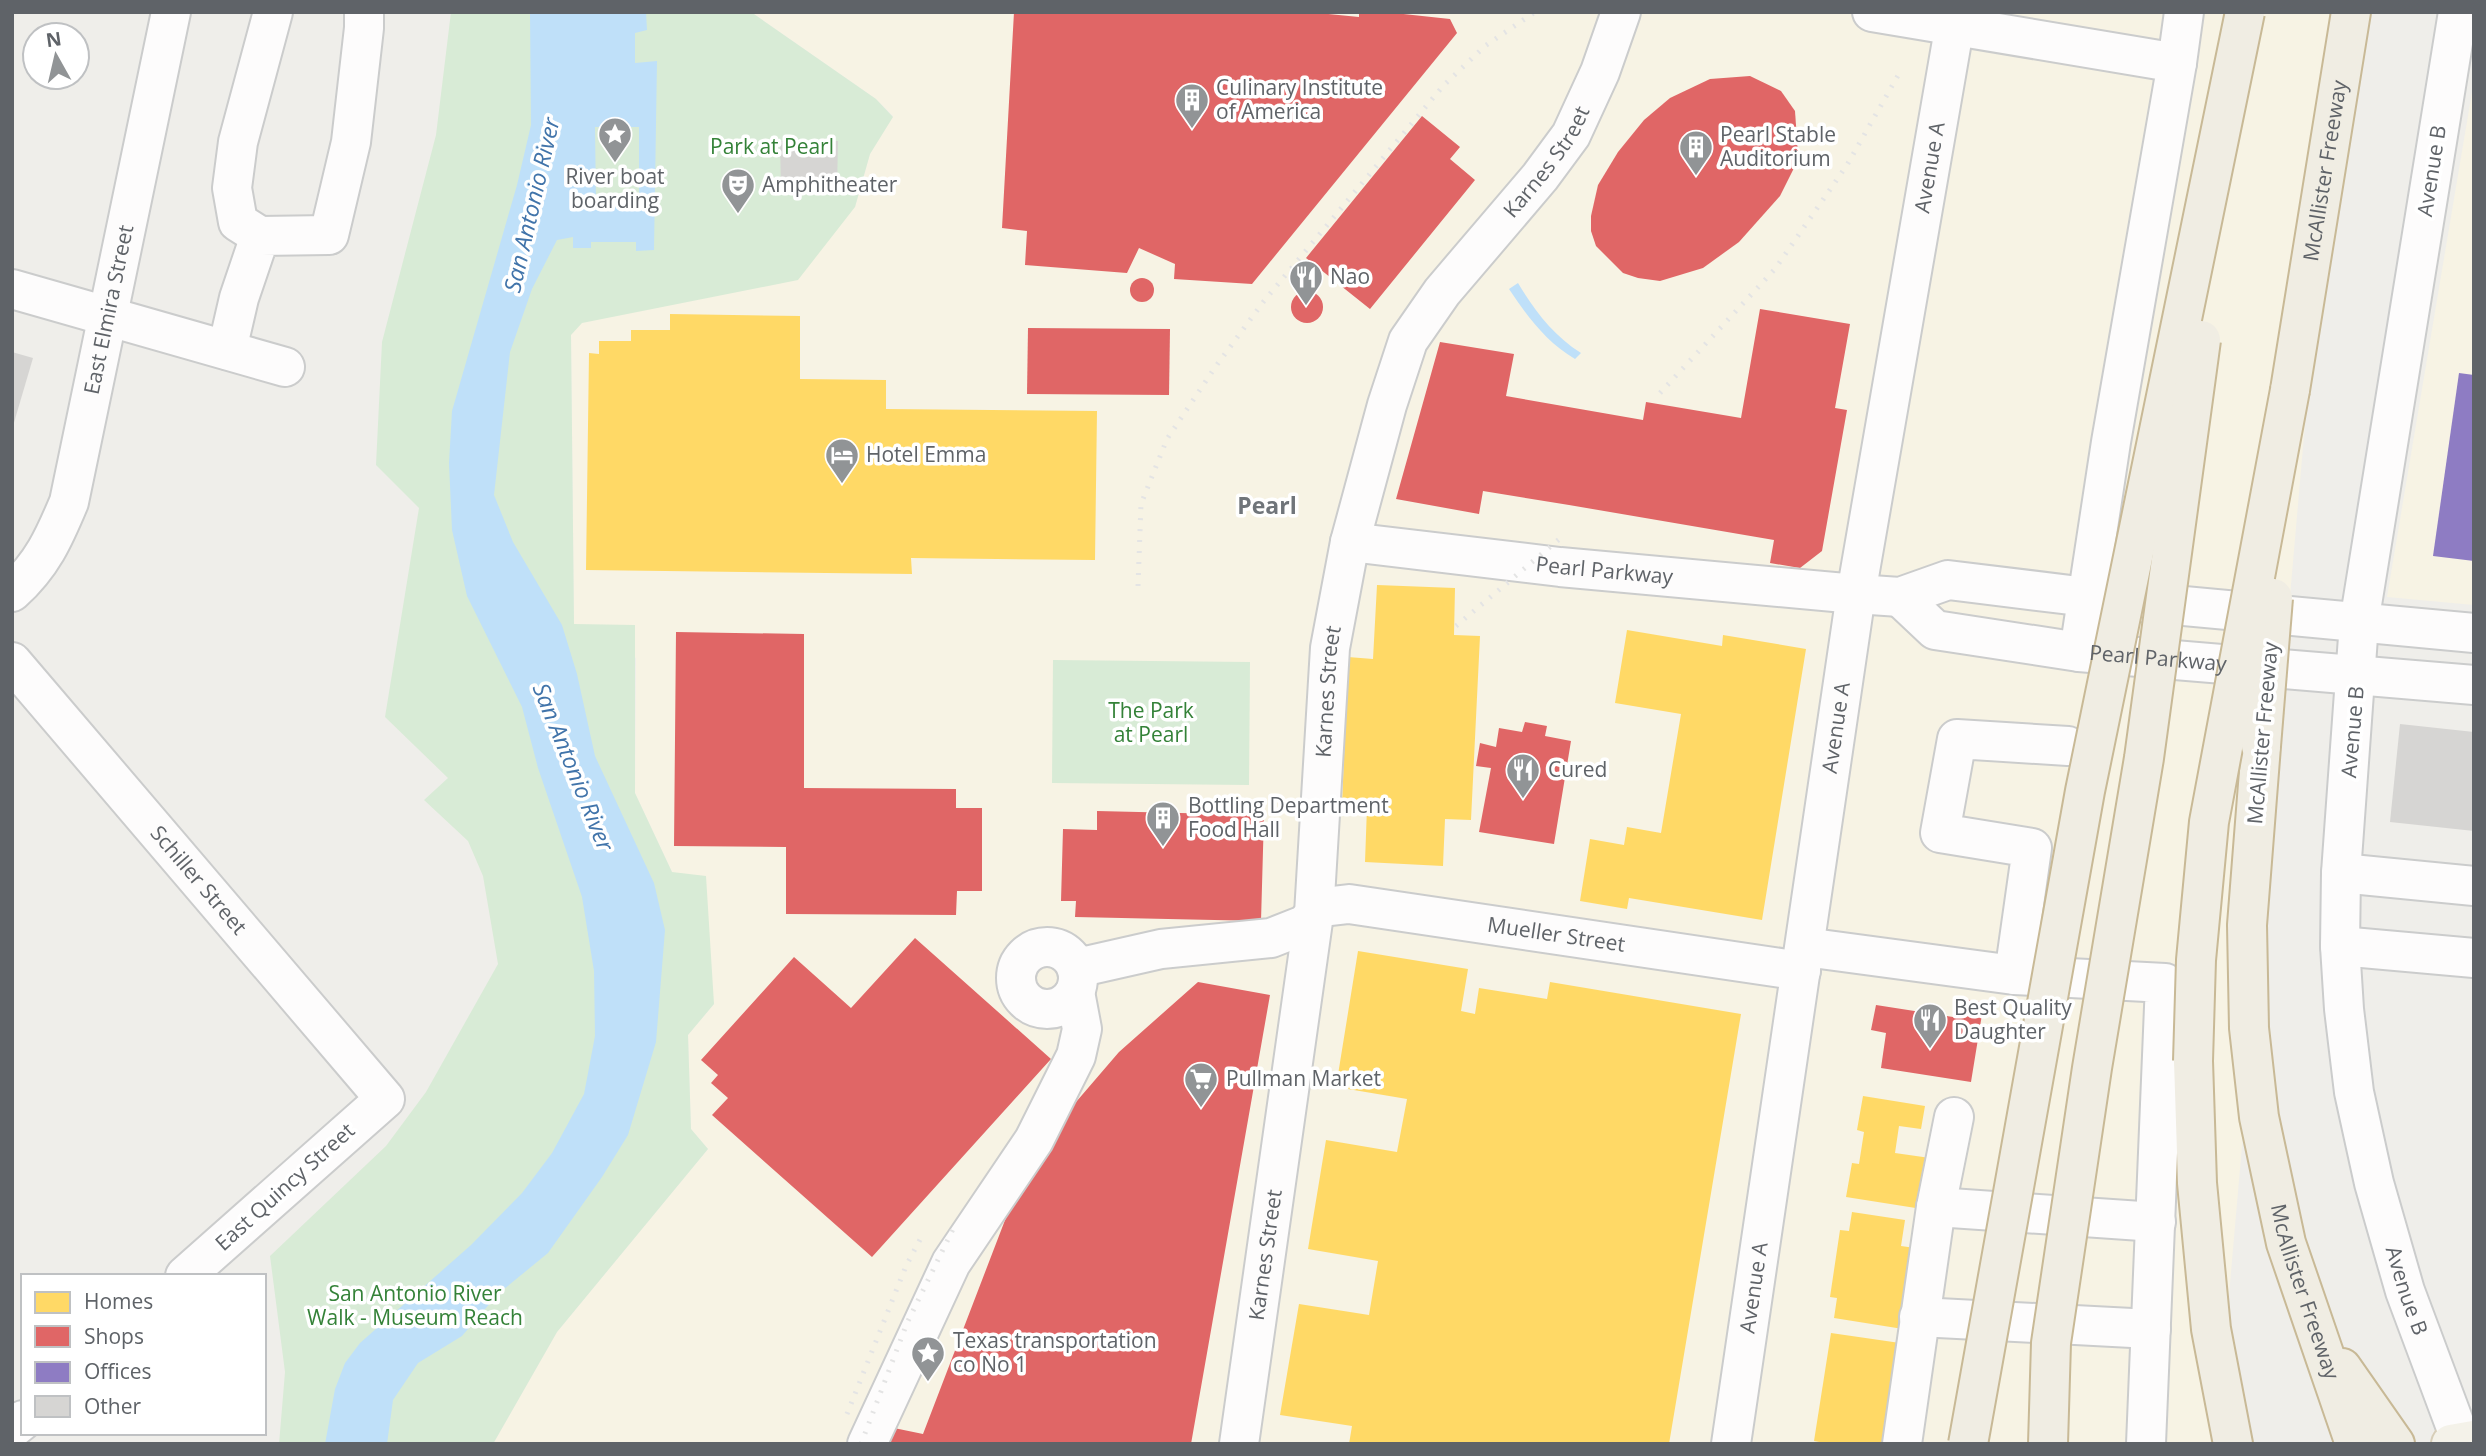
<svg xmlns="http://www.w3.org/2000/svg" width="2486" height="1456" font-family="'Open Sans',sans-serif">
  <rect width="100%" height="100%" fill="#efeeea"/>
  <g fill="#f7f3e4">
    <polygon points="751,12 2341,12 2216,1444 493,1444 557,1332 708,1149 691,1129 688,1035 714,1004 672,872 635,793 636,658 574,624 571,334 581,323 855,207 870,154 893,116 876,99"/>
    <polygon points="2474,80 2474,605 2387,597"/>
  </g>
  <g fill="#d8ebd6">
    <polygon points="451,12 751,12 876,99 893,117 870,154 855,207 798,280 582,323 571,335 574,624 635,625 635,793 672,872 706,876 714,1004 688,1035 691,1129 708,1149 557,1332 493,1444 279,1444 285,1372 270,1256 386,1146 426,1092 498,964 483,876 468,841 424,800 448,778 385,717 419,508 376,465 382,342 436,135"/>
    <polygon points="1053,660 1250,662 1249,785 1052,783"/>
  </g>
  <g fill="#bfe0f9" fill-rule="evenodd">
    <path d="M530 12H646L647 30 635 33V63L657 61 654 250 636 251V242H591V248H573V237L557 240 532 289 510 352 494 495 513 542 562 625 577 674 595 756 654 883 665 930 656 1042 628 1135 602 1177 548 1253 498 1294 462 1336 418 1363 393 1400 387 1444H325L335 1389 345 1363 360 1343 471 1245 522 1193 552 1153 584 1094 595 1036 594 971 582 897 538 768 522 707 467 596 452 530 449 463 452 411 517 185 531 125ZM639 127V204H596L595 127Z"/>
    <path d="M1518 283C1535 311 1553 335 1581 353L1575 359C1546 342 1527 316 1509 289Z"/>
  </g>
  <g fill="#ffd966">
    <polygon points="670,314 800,316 800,379 886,380 886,409 1097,411 1095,560 911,558 912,574 586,570 589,353 599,354 599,341 631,341 631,330 670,330"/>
    <polygon points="1377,585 1455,588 1454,635 1480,636 1471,820 1445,819 1443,866 1365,862 1367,807 1342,806 1348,657 1373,659"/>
    <polygon points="1627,630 1722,646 1723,635 1806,649 1762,920 1629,898 1627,909 1580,901 1590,839 1624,845 1627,827 1661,833 1681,714 1615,703"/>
    <polygon points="1358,951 1468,969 1461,1011 1475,1014 1479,988 1547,999 1550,982 1741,1014 1669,1444 1349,1444 1352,1426 1280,1415 1299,1304 1369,1315 1378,1261 1308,1249 1326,1140 1397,1152 1407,1099 1336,1087"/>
    <polygon points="1863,1096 1925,1106 1921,1129 1899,1126 1895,1153 1930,1158 1922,1209 1846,1197 1852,1163 1859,1164 1864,1132 1857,1130"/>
    <polygon points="1852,1212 1905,1220 1901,1246 1915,1248 1903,1329 1834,1318 1837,1298 1830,1297 1840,1230 1849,1231"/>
    <polygon points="1831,1333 1900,1343 1884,1444 1830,1444 1814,1441"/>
  </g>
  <g fill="#e06666">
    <polygon points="1014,12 1308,12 1359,17 1359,12 1385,12 1450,19 1457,33 1252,284 1174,279 1175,264 1139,248 1127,273 1025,265 1027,231 1002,228"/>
    <polygon points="1750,76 1781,91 1795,111 1798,154 1794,168 1780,196 1739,242 1703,268 1660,281 1638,278 1623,273 1596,246 1591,231 1591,216 1598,185 1618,152 1644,120 1670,98 1710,79"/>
    <polygon points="1422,116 1460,147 1450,159 1475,180 1370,309 1306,258"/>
    <circle cx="1142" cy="290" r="12"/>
    <circle cx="1307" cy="307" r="16"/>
    <polygon points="1760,309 1850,324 1835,408 1847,410 1822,551 1800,568 1770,563 1774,540 1569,505 1483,491 1479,514 1396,499 1440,342 1514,354 1506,396 1643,420 1646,402 1741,418"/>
    <polygon points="1028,328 1170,329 1169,395 1027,394"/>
    <polygon points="676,632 804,634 804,788 956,789 956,808 982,808 982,891 957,891 956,915 786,914 786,847 674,846"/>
    <polygon points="1525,722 1547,726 1545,736 1571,741 1554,844 1479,832 1491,768 1476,766 1480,743 1496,747 1499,728 1522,732"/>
    <polygon points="1097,811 1264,815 1261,921 1075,917 1076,901 1061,901 1063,829 1097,830"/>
    <polygon points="915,938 1051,1059 872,1257 712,1115 728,1098 711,1083 718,1075 701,1060 794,957 851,1008"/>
    <polygon points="1198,982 1270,995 1191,1444 888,1444 894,1428 923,1434 1025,1168 1070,1109 1119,1052"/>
    <polygon points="1956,998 1984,1002 1971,1082 1881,1068 1886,1033 1871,1030 1876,1005 1953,1017"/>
  </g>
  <polygon fill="#8e7cc3" points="2459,373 2474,375 2474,561 2433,556"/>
  <g fill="#d6d5d3">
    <polygon points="780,141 838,141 837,189 781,190"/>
    <polygon points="12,352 33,358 13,426 12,425"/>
    <polygon points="2400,724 2474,732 2474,831 2390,822"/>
  </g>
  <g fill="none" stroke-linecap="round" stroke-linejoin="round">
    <g stroke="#cbcccc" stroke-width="42">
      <g id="minor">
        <polyline points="1872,12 2177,63"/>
        <path id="s1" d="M2458 12 2359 623 2341 873 2340 946 2344 1009 2354 1092 2374 1183 2405 1291 2461 1441"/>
        <polyline points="260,236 238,222 232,188 238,142 273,12"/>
        <polyline points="12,289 285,367"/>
        <polyline points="227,350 239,298 260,236 329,235 351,142 364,28 364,12"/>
        <path id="s2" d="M1350 542 1560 567 1856 594 1900 597 1948 580 2087 597 2474 633"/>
        <path id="s3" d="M12 592C42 565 54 538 69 502L171 12"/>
        <path id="s4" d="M1900 597 1935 630 2079 652 2474 685"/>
        <polyline points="2079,652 2111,442 2177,63 2184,12"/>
        <path id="s5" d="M12 662 385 1099 185 1276"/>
        <polyline points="2341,873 2474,886"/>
        <polyline points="2340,946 2474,958"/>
        <polyline points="1805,947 2014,975 2165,983 2146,1444"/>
        <circle cx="1047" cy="978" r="31"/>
        <path id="s6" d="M1077 968 1161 949 1271 938 1304 925 1323 907 1349 904 1801 971"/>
        <polyline points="2014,975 2032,848 1940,833 1957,739 2068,746"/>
        <polyline points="1936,1207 2156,1222"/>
        <polyline points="1919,1317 2151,1329"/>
        <polyline points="12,1429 23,1420"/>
        <polyline points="867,1444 951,1263 1034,1140 1076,1056 1082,1029 1075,992"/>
        <path id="s7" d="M1239 1444 1314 914 1330 648 1350 542 1387 405 1408 341 1442 292 1540 177 1571 135 1600 72 1621 12"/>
        <path id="s8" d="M1731 1444 1856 594 1957 12"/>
        <polyline points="1902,1444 1936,1207 1954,1117"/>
      </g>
    </g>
    <g stroke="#d7ceb8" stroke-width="42">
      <polyline id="major" points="2451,1444 2474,1440"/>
    </g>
    <g stroke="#c8b996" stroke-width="42">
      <g id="highway">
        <path id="s9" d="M2290 390 2351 12"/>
        <path id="s10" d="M2261 746 2247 925 2249 1028 2259 1117 2286 1243 2355 1444"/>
        <polyline points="2193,1061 2197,1183 2211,1329 2233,1444"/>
        <polyline points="2342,1368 2395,1444"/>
      </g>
    </g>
    <use href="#minor" stroke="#fdfcfc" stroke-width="38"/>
    <use href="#major" stroke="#f4f2e9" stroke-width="38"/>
    <use href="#highway" stroke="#f0ede3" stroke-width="38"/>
    <g stroke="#e4e4e4" stroke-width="5" stroke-dasharray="2 9" stroke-linecap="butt">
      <polyline points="1660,393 1775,269 1847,165 1900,72"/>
      <polyline points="1138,586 1141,504 1167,439 1216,366 1264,301 1443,86 1485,46 1535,12"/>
      <polyline points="1456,626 1563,536"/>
      <polyline points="847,1414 906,1266 923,1234"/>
      <polyline points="861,1444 907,1323 956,1223"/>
    </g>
    <g stroke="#c8b996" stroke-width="42" stroke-linecap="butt">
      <g id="highway-bridge">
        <polyline points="2261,746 2273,598"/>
        <polyline points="2193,1061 2196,960 2209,822 2290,390"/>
        <polyline points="1968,1444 2085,791 2245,12"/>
        <polyline points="2048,1444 2051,1343 2092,1068 2144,758 2201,340"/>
      </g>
    </g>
    <use href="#highway-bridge" stroke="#f0ede3" stroke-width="38"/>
  </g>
  <defs>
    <g id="building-pin" transform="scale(1.75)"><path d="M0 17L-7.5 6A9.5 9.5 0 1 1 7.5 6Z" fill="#919496" stroke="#fff"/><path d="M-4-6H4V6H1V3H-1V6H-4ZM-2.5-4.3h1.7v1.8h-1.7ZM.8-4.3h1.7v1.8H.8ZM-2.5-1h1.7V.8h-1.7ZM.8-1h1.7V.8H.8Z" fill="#fff"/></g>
    <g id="sight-pin" transform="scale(1.75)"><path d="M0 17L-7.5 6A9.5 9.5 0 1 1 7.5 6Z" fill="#919496" stroke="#fff"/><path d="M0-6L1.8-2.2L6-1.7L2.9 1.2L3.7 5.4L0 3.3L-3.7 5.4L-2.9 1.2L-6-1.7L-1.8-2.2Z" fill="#fff"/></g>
    <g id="theatre-pin" transform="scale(1.75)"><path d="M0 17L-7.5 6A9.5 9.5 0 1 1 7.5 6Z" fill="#919496" stroke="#fff"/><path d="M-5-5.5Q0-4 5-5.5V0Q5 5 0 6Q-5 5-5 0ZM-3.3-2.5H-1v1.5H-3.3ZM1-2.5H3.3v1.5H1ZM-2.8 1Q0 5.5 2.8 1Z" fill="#fff"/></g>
    <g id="restaurant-pin" transform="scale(1.75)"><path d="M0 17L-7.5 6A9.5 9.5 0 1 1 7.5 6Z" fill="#919496" stroke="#fff"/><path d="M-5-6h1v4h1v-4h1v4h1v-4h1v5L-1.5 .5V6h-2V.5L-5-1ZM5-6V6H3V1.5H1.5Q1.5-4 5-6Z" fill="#fff"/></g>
    <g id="hotel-pin" transform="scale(1.75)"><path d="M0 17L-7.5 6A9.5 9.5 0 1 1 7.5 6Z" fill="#919496" stroke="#fff"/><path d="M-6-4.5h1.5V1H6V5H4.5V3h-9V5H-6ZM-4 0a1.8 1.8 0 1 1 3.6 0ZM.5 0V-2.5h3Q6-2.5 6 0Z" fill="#fff"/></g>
    <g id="supermarket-pin" transform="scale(1.75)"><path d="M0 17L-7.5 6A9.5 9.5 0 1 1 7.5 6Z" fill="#919496" stroke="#fff"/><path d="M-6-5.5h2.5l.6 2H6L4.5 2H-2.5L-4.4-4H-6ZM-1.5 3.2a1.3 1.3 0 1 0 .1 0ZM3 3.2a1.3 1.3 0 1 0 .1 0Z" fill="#fff"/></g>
  </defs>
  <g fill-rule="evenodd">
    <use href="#building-pin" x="1192" y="100"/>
    <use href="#sight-pin" x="615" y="134"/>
    <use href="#building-pin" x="1696" y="147"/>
    <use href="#theatre-pin" x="738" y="185"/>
    <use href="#restaurant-pin" x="1306" y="277"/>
    <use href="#hotel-pin" x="842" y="455"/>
    <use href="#restaurant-pin" x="1523" y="770"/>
    <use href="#building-pin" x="1163" y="818"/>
    <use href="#restaurant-pin" x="1930" y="1020"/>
    <use href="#supermarket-pin" x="1201" y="1079"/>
    <use href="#sight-pin" x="928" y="1353"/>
  </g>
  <g text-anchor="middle" stroke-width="7" stroke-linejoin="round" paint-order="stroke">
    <g font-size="21" fill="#5f6368" stroke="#fff" text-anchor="start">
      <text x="1216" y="95">Culinary Institute<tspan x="1216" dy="24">of America</tspan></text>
      <text x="1720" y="142">Pearl Stable<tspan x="1720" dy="24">Auditorium</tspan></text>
      <text x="615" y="184" text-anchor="middle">River boat<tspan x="615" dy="24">boarding</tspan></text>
      <text x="762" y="192">Amphitheater</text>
      <text x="1330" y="284">Nao</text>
      <text x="866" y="462">Hotel Emma</text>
      <text x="1548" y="777">Cured</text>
      <text x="1188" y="813">Bottling Department<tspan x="1188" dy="24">Food Hall</tspan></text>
      <text x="1954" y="1015">Best Quality<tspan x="1954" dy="24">Daughter</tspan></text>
      <text x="1226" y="1086">Pullman Market</text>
      <text x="953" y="1348">Texas transportation<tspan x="953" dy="24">co No 1</tspan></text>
    </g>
    <g font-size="21" fill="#348238" stroke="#fff">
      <text x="772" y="154">Park at Pearl</text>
      <text x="1151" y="718">The Park<tspan x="1151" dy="24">at Pearl</tspan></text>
      <text x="415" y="1301">San Antonio River<tspan x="415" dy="24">Walk - Museum Reach</tspan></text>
    </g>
    <g font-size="21" fill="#5f6368" stroke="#fff">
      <text dy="7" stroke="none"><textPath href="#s7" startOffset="1346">Karnes Street</textPath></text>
      <text dy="7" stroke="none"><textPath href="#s8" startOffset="1292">Avenue A</textPath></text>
      <text dy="7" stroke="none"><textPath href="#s9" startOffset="222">McAllister Freeway</textPath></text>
      <text transform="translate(2432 171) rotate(-81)" y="7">Avenue B</text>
      <text dy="7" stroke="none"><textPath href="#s3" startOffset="304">East Elmira Street</textPath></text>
      <text dy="7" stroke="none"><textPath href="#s2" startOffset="256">Pearl Parkway</textPath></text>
      <text dy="7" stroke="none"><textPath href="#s4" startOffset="273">Pearl Parkway</textPath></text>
      <text dy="7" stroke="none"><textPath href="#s7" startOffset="758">Karnes Street</textPath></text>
      <text dy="7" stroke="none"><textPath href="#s8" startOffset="724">Avenue A</textPath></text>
      <text transform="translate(2353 732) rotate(-85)" y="7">Avenue B</text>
      <text transform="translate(2263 733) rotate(-85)" y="7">McAllister Freeway</text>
      <text dy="7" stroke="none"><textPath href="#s5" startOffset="287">Schiller Street</textPath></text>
      <text dy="7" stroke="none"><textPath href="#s6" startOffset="494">Mueller Street</textPath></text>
      <text transform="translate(285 1187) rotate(-42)" y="7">East Quincy Street</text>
      <text dy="7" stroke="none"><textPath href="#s7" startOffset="191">Karnes Street</textPath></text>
      <text dy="7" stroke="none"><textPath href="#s8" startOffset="158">Avenue A</textPath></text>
      <text dy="7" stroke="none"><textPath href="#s1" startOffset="1295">Avenue B</textPath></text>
      <text dy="7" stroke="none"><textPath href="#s10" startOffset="553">McAllister Freeway</textPath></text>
    </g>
    <g font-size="23" font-style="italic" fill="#4174aa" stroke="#fff">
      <text transform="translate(532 205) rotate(-77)" y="8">San Antonio River</text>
      <text transform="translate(573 767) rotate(68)" y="8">San Antonio River</text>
    </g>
    <g font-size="23" font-weight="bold" fill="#70757a" stroke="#fff">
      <text x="1267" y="514">Pearl</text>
    </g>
  </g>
  <rect width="2486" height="1456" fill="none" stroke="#5f6368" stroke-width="28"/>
  <rect x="21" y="1274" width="245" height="161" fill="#ffffff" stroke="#bfc1c3" stroke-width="2"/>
  <rect x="35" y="1292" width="35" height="21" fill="#ffd966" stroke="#bfc1c3" stroke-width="2"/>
  <text x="84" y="1309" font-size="21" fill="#5f6368">Homes</text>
  <rect x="35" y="1326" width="35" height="21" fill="#e06666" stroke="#bfc1c3" stroke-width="2"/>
  <text x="84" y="1344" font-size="21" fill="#5f6368">Shops</text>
  <rect x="35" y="1362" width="35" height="21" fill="#8e7cc3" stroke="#bfc1c3" stroke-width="2"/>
  <text x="84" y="1379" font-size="21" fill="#5f6368">Offices</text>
  <rect x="35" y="1396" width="35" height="21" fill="#d6d5d3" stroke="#bfc1c3" stroke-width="2"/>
  <text x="84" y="1414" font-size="21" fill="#5f6368">Other</text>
  <g transform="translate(56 56) rotate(352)"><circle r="33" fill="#ffffff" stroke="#bfc1c3" stroke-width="2"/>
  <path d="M0-5L12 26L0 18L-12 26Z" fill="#919496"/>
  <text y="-10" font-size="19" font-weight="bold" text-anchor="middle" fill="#5f6368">N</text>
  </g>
</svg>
